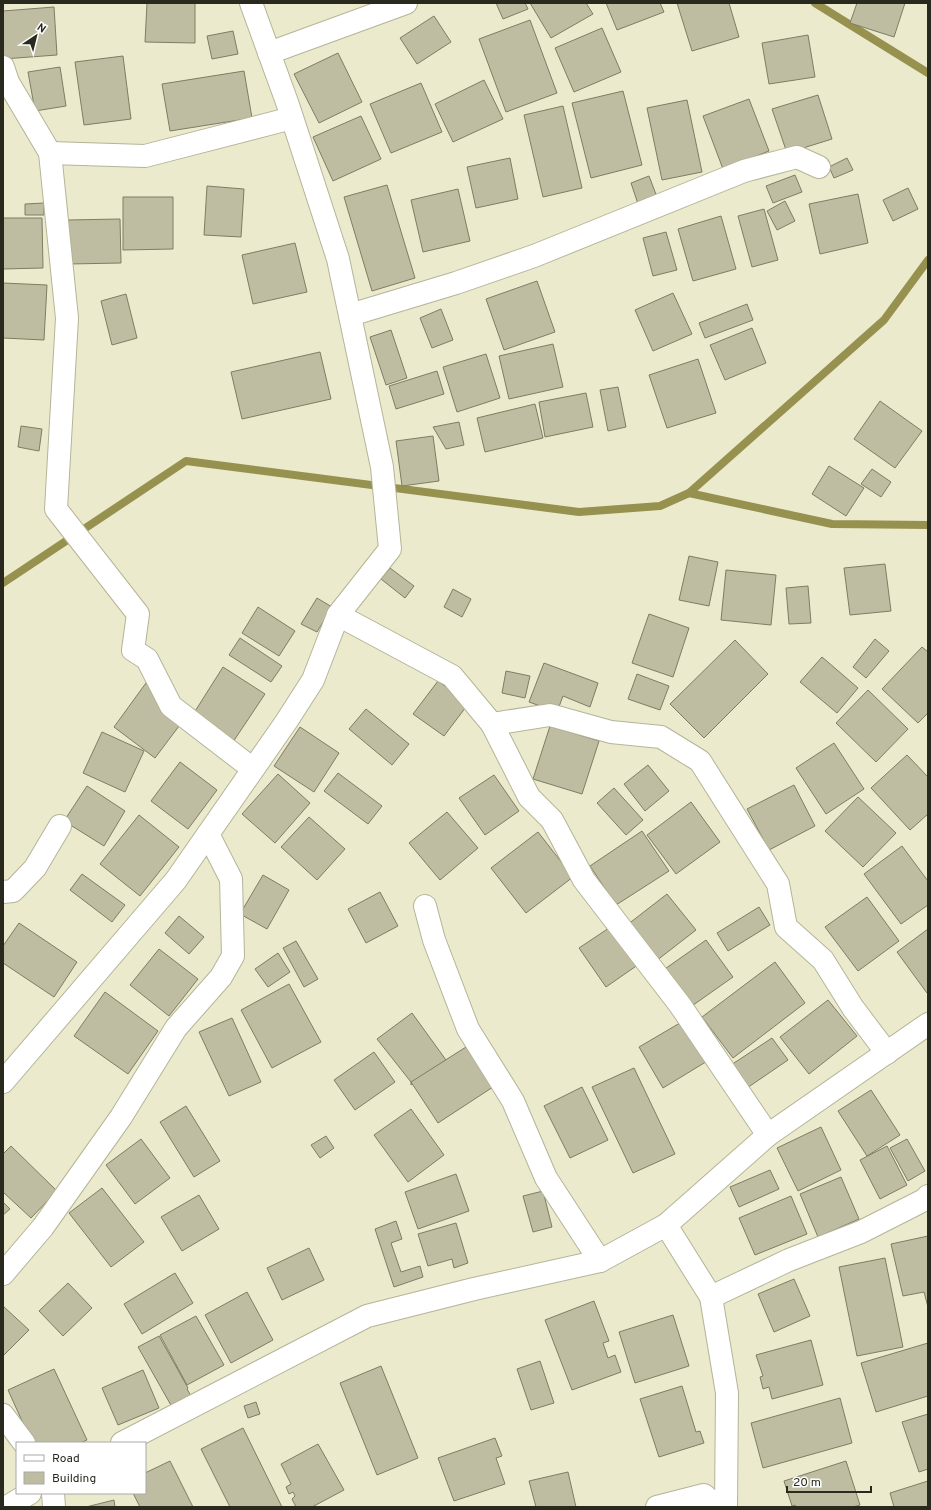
<svg xmlns="http://www.w3.org/2000/svg" width="931" height="1510" font-family="Overpass,sans-serif">
  <rect width="100%" height="100%" fill="#eceacd"/>
  <g fill="none" stroke-linecap="round" stroke-linejoin="round">
    <g stroke="#96914f" stroke-width="8">
      <polyline points="815,3 928,73"/>
      <polyline points="689,493 884,320 928,260"/>
      <polyline points="3,583 186,461 579,512 660,506 689,493 832,524 928,525"/>
    </g>
  </g>
  <g fill="#bfbda1" stroke="#7e7c62">
    <polygon points="147,3 195,3 195,43 145,42"/>
    <polygon points="496,3 525,3 528,9 503,19"/>
    <polygon points="530,3 586,3 593,14 551,38"/>
    <polygon points="606,3 660,3 664,12 617,30"/>
    <polygon points="677,3 729,3 739,37 692,51"/>
    <polygon points="857,3 905,3 894,37 850,23"/>
    <polygon points="54,7 57,55 3,59 3,11"/>
    <polygon points="434,16 451,42 417,64 400,38"/>
    <polygon points="530,20 557,93 506,112 479,39"/>
    <polygon points="602,28 621,72 574,92 555,48"/>
    <polygon points="233,31 238,54 212,59 207,36"/>
    <polygon points="808,35 815,77 769,84 762,43"/>
    <polygon points="338,53 362,102 319,123 294,74"/>
    <polygon points="123,56 131,119 84,125 75,62"/>
    <polygon points="60,67 66,106 35,111 28,72"/>
    <polygon points="244,71 252,118 170,131 162,84"/>
    <polygon points="484,80 503,119 453,142 435,104"/>
    <polygon points="421,83 442,132 391,153 370,104"/>
    <polygon points="623,91 642,165 591,178 572,103"/>
    <polygon points="818,95 832,139 787,153 772,109"/>
    <polygon points="749,99 769,151 723,169 703,116"/>
    <polygon points="687,100 702,172 662,180 647,108"/>
    <polygon points="563,106 582,188 543,197 524,115"/>
    <polygon points="361,116 381,159 333,181 313,137"/>
    <polygon points="510,158 518,199 476,208 467,167"/>
    <polygon points="847,158 853,170 834,178 829,167"/>
    <polygon points="795,175 802,192 773,203 766,186"/>
    <polygon points="649,176 657,197 638,204 631,183"/>
    <polygon points="387,185 415,278 372,291 344,197"/>
    <polygon points="207,186 244,189 241,237 204,235"/>
    <polygon points="908,188 918,209 893,221 883,200"/>
    <polygon points="458,189 470,241 423,252 411,200"/>
    <polygon points="858,194 868,243 820,254 809,204"/>
    <polygon points="123,197 173,197 173,249 123,250"/>
    <polygon points="785,201 795,221 777,230 767,211"/>
    <polygon points="44,203 44,215 25,215 25,204"/>
    <polygon points="764,209 778,260 752,267 738,216"/>
    <polygon points="721,216 736,269 693,281 678,229"/>
    <polygon points="3,218 42,218 43,268 3,269"/>
    <polygon points="120,219 121,263 69,264 68,220"/>
    <polygon points="666,232 677,270 653,276 643,238"/>
    <polygon points="295,243 307,292 253,304 242,255"/>
    <polygon points="537,281 555,332 504,350 486,299"/>
    <polygon points="3,283 47,285 44,340 3,338"/>
    <polygon points="673,293 692,334 653,351 635,310"/>
    <polygon points="126,294 137,338 112,345 101,301"/>
    <polygon points="747,304 753,320 705,338 699,323"/>
    <polygon points="441,309 453,340 432,348 420,318"/>
    <polygon points="752,328 766,363 725,380 710,345"/>
    <polygon points="391,330 407,378 386,385 370,337"/>
    <polygon points="553,344 563,387 509,399 499,356"/>
    <polygon points="320,352 331,399 242,419 231,372"/>
    <polygon points="486,354 500,398 457,412 443,367"/>
    <polygon points="698,359 716,413 667,428 649,375"/>
    <polygon points="437,371 444,394 396,409 389,386"/>
    <polygon points="618,387 626,427 608,431 600,390"/>
    <polygon points="586,393 593,427 545,437 539,402"/>
    <polygon points="880,401 922,431 895,468 854,439"/>
    <polygon points="535,404 543,438 485,452 477,418"/>
    <polygon points="459,422 464,445 446,449 433,427"/>
    <polygon points="21,426 42,429 39,451 18,447"/>
    <polygon points="433,436 439,481 402,486 396,441"/>
    <polygon points="829,466 864,488 846,516 812,494"/>
    <polygon points="872,469 891,482 881,497 861,484"/>
    <polygon points="689,556 718,562 709,606 679,600"/>
    <polygon points="885,564 891,611 850,615 844,568"/>
    <polygon points="390,568 414,586 405,598 381,579"/>
    <polygon points="726,570 776,575 771,625 721,620"/>
    <polygon points="808,586 811,623 789,624 786,588"/>
    <polygon points="453,589 471,599 462,617 444,607"/>
    <polygon points="317,598 332,607 317,632 301,624"/>
    <polygon points="258,607 295,631 279,656 242,633"/>
    <polygon points="649,614 689,628 673,677 632,663"/>
    <polygon points="240,638 282,666 271,682 229,655"/>
    <polygon points="875,639 889,651 866,678 853,667"/>
    <polygon points="735,640 768,674 704,738 670,704"/>
    <polygon points="922,647 928,652 928,713 918,723 882,689"/>
    <polygon points="822,657 858,688 837,713 800,682"/>
    <polygon points="544,663 598,683 590,707 563,696 557,712 529,702"/>
    <polygon points="223,667 265,694 233,742 192,716"/>
    <polygon points="506,671 530,676 525,698 502,693"/>
    <polygon points="637,674 669,686 660,710 628,699"/>
    <polygon points="438,681 469,703 444,736 413,714"/>
    <polygon points="146,683 188,714 155,758 114,727"/>
    <polygon points="868,690 908,729 876,762 836,723"/>
    <polygon points="366,709 409,744 392,765 349,729"/>
    <polygon points="550,726 599,741 582,794 533,779"/>
    <polygon points="300,727 339,753 314,792 274,766"/>
    <polygon points="102,732 144,751 125,792 83,773"/>
    <polygon points="834,743 864,789 826,814 796,768"/>
    <polygon points="907,755 928,777 928,814 910,830 871,788"/>
    <polygon points="180,762 217,790 188,829 151,801"/>
    <polygon points="648,765 669,791 645,811 624,784"/>
    <polygon points="338,773 382,806 368,824 324,791"/>
    <polygon points="278,774 310,803 275,843 242,814"/>
    <polygon points="494,775 519,811 485,835 459,798"/>
    <polygon points="794,785 815,826 769,850 747,809"/>
    <polygon points="87,786 125,811 104,846 64,821"/>
    <polygon points="614,788 643,820 626,835 597,803"/>
    <polygon points="858,797 896,833 863,867 825,831"/>
    <polygon points="691,802 720,842 676,874 647,835"/>
    <polygon points="447,812 478,848 440,880 409,843"/>
    <polygon points="139,815 179,847 140,896 100,864"/>
    <polygon points="309,817 345,849 317,880 281,847"/>
    <polygon points="642,831 669,871 616,905 590,866"/>
    <polygon points="538,832 573,877 526,913 491,868"/>
    <polygon points="902,846 928,881 928,905 901,924 864,874"/>
    <polygon points="82,874 125,905 112,922 70,890"/>
    <polygon points="263,875 289,890 267,929 240,914"/>
    <polygon points="380,892 398,926 366,943 348,909"/>
    <polygon points="667,894 696,930 656,961 627,925"/>
    <polygon points="867,897 899,941 858,971 825,927"/>
    <polygon points="759,907 770,925 728,951 717,933"/>
    <polygon points="179,916 204,937 189,954 165,933"/>
    <polygon points="19,923 77,962 54,997 3,963 3,946"/>
    <polygon points="615,924 642,962 606,987 579,948"/>
    <polygon points="928,929 928,992 927,993 897,952"/>
    <polygon points="706,940 733,977 689,1008 662,971"/>
    <polygon points="296,941 318,979 304,987 283,948"/>
    <polygon points="159,949 198,979 169,1016 130,985"/>
    <polygon points="278,953 290,972 268,987 255,969"/>
    <polygon points="775,962 805,1003 733,1058 702,1017"/>
    <polygon points="289,984 321,1042 272,1068 241,1010"/>
    <polygon points="105,992 158,1031 128,1074 74,1036"/>
    <polygon points="828,1000 857,1036 809,1074 780,1037"/>
    <polygon points="412,1013 446,1060 411,1085 411,1082 377,1039"/>
    <polygon points="232,1018 261,1082 229,1096 199,1032"/>
    <polygon points="685,1020 709,1060 663,1088 639,1047"/>
    <polygon points="772,1038 788,1060 747,1088 731,1065"/>
    <polygon points="466,1047 493,1087 438,1123 411,1082"/>
    <polygon points="374,1052 395,1082 355,1110 334,1080"/>
    <polygon points="634,1068 675,1154 633,1173 592,1087"/>
    <polygon points="582,1087 608,1140 570,1158 544,1106"/>
    <polygon points="871,1090 900,1135 867,1156 838,1111"/>
    <polygon points="186,1106 220,1161 194,1177 160,1122"/>
    <polygon points="411,1109 444,1155 408,1182 374,1135"/>
    <polygon points="821,1127 841,1170 798,1191 777,1148"/>
    <polygon points="326,1136 334,1148 320,1158 311,1145"/>
    <polygon points="141,1139 170,1178 135,1204 106,1165"/>
    <polygon points="907,1139 925,1171 908,1181 890,1148"/>
    <polygon points="11,1146 57,1191 31,1218 3,1192 3,1154"/>
    <polygon points="887,1146 907,1185 880,1199 860,1160"/>
    <polygon points="770,1170 779,1189 739,1207 730,1187"/>
    <polygon points="456,1174 469,1211 418,1229 405,1192"/>
    <polygon points="841,1177 859,1219 818,1237 800,1194"/>
    <polygon points="102,1188 144,1242 111,1267 69,1213"/>
    <polygon points="543,1191 552,1227 533,1232 523,1196"/>
    <polygon points="199,1195 219,1229 182,1251 161,1217"/>
    <polygon points="791,1196 807,1234 755,1255 739,1218"/>
    <polygon points="3,1202 10,1209 3,1215"/>
    <polygon points="396,1221 402,1239 391,1243 401,1272 420,1266 423,1277 394,1287 375,1229"/>
    <polygon points="456,1223 468,1263 454,1268 452,1259 428,1266 418,1234"/>
    <polygon points="928,1236 928,1307 924,1292 903,1296 891,1244"/>
    <polygon points="309,1248 324,1280 282,1300 267,1268"/>
    <polygon points="885,1258 903,1347 857,1356 839,1267"/>
    <polygon points="175,1273 193,1303 142,1334 124,1304"/>
    <polygon points="794,1279 810,1316 774,1332 758,1294"/>
    <polygon points="68,1283 92,1308 63,1336 39,1311"/>
    <polygon points="247,1292 273,1340 231,1363 205,1315"/>
    <polygon points="594,1301 609,1341 603,1343 608,1358 615,1355 621,1372 572,1390 545,1320"/>
    <polygon points="3,1306 29,1330 3,1356"/>
    <polygon points="673,1315 689,1366 635,1383 619,1332"/>
    <polygon points="196,1316 224,1365 187,1385 160,1335"/>
    <polygon points="159,1336 188,1388 187,1389 191,1396 172,1407 138,1347"/>
    <polygon points="811,1340 823,1385 772,1399 769,1387 763,1389 760,1377 763,1376 756,1355"/>
    <polygon points="928,1343 928,1396 876,1412 861,1363"/>
    <polygon points="540,1361 554,1403 531,1410 517,1369"/>
    <polygon points="381,1366 418,1458 377,1475 340,1383"/>
    <polygon points="54,1369 87,1440 80,1443 32,1443 8,1390"/>
    <polygon points="143,1370 159,1408 118,1425 102,1388"/>
    <polygon points="682,1386 696,1432 700,1431 704,1443 659,1457 640,1399"/>
    <polygon points="840,1398 852,1443 763,1468 751,1423"/>
    <polygon points="256,1402 260,1414 248,1418 244,1406"/>
    <polygon points="928,1414 928,1469 919,1472 902,1422"/>
    <polygon points="243,1428 282,1507 230,1507 201,1449"/>
    <polygon points="495,1438 502,1456 496,1458 505,1484 454,1501 438,1458"/>
    <polygon points="318,1444 344,1490 312,1507 296,1507 292,1499 295,1496 293,1492 289,1494 286,1487 291,1484 281,1464"/>
    <polygon points="170,1461 193,1507 140,1507 133,1493 145,1493 145,1473"/>
    <polygon points="846,1461 860,1505 853,1507 796,1507 795,1505 792,1506 784,1481"/>
    <polygon points="568,1472 576,1507 536,1507 529,1481"/>
    <polygon points="928,1481 928,1507 894,1507 890,1493"/>
    <polygon points="114,1500 115,1507 86,1507"/>
  </g>
  <g fill="none" stroke-linecap="round" stroke-linejoin="round">
    <g stroke="#b5b498" stroke-width="24">
      <g id="street">
        <polyline points="269,53 406,3"/>
        <polyline points="3,67 8,82 50,153 67,318 56,509 138,614 133,650 147,659 171,706 253,769"/>
        <polyline points="50,153 145,156 292,118"/>
        <polyline points="350,315 456,283 534,256 744,171 797,157 819,167"/>
        <polyline points="338,615 452,676 492,724 529,797 552,820 584,880 680,1005 768,1135"/>
        <polyline points="492,724 550,715 611,732 661,737 700,761 778,884 786,927 823,960 853,1008 887,1053"/>
        <polyline points="3,892 13,891 35,868 60,826"/>
        <polyline points="425,906 434,940 468,1029 513,1101 546,1178 600,1261"/>
        <polyline points="3,1082 176,880 286,722 313,680 338,615 390,549 382,467 338,259 288,105 251,3"/>
        <polyline points="666,1225 711,1297 727,1393 726,1507"/>
        <polyline points="3,1274 43,1227 121,1117 176,1028 221,977 233,956 231,879 208,834"/>
        <polyline points="711,1297 789,1260 861,1232 924,1200 928,1196"/>
        <polyline points="3,1415 24,1443"/>
        <polyline points="122,1443 367,1316 474,1289 600,1261 666,1225 768,1135 928,1024"/>
        <polyline points="53,1493 54,1507"/>
        <polyline points="7,1507 30,1493"/>
        <polyline points="657,1507 704,1495 718,1507"/>
      </g>
    </g>
    <use href="#street" stroke="#fff" stroke-width="22"/>
  </g>
  <rect width="931" height="1510" fill="none" stroke="#2a291e" stroke-width="8"/>
  <rect x="16" y="1442" width="130" height="52" fill="#ffffff" stroke="#aaa9a5"/>
  <rect x="24" y="1455" width="20" height="6" fill="#ffffff" stroke="#aaa9a5"/>
  <text x="52" y="1462" font-size="12" fill="#2a291e">Road</text>
  <rect x="24" y="1472" width="20" height="12" fill="#bfbda1" stroke="#aaa9a5"/>
  <text x="52" y="1482" font-size="12" fill="#2a291e">Building</text>
  <g transform="translate(36 36) rotate(35)" stroke="#ffffff" stroke-width="3" paint-order="stroke">
  <path d="M0-3L7 15L0 10L-7 15Z" fill="#2a291e"/>
  <text y="-6" font-size="11" font-weight="bold" text-anchor="middle" fill="#2a291e">N</text>
  </g>
  <path d="M787 1486v6h84v-6" fill="none" stroke="#2a291e" stroke-width="2"/>
  <text x="793" y="1486" font-size="12" fill="#2a291e" stroke="#ffffff" stroke-width="3" paint-order="stroke">20 m</text>
</svg>
